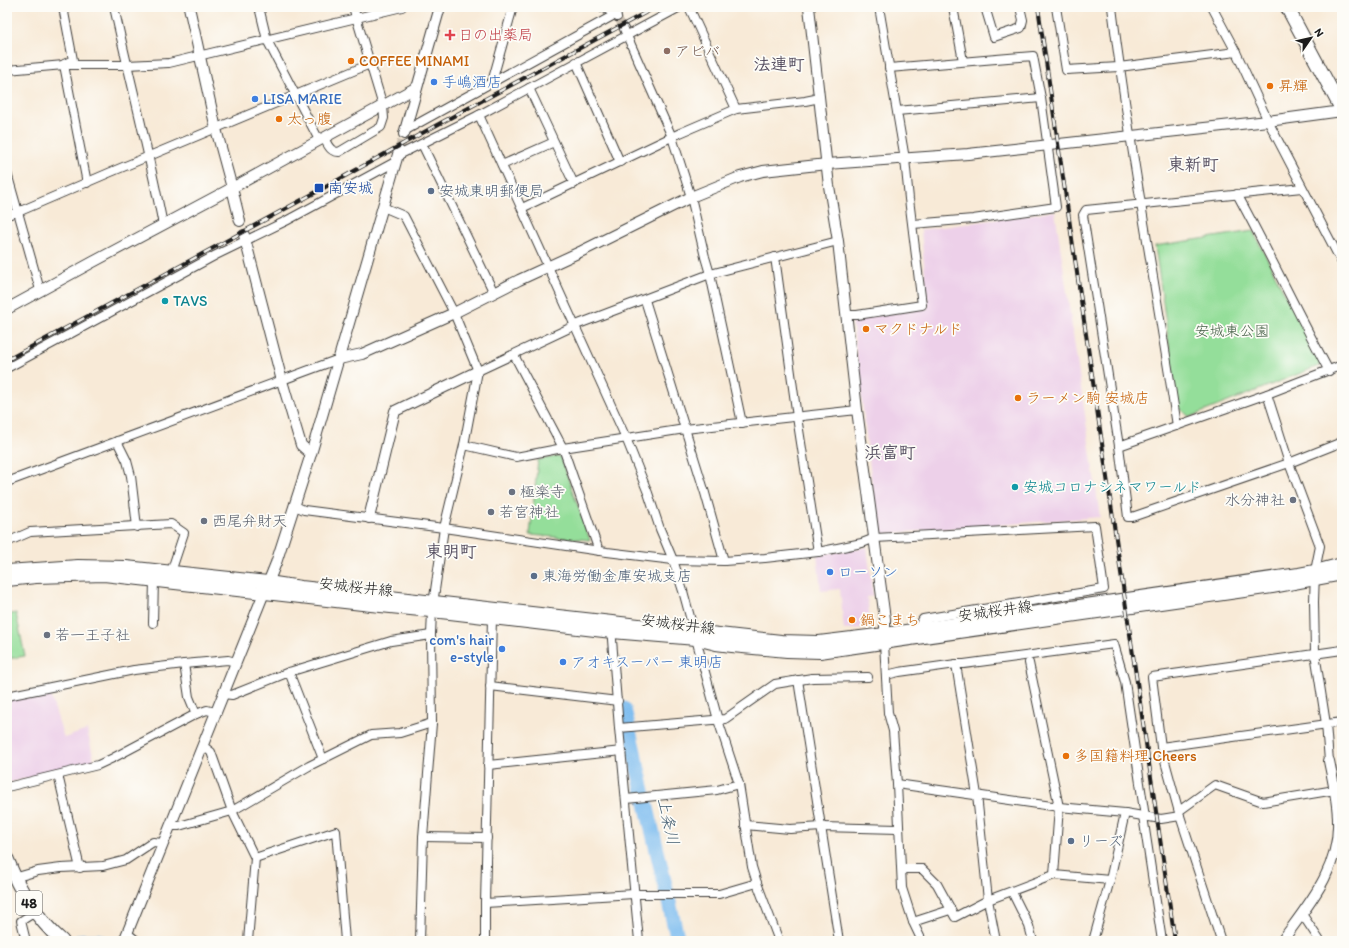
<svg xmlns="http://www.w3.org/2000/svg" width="1349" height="948" font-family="Itim,'Klee One',sans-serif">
  <rect width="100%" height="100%" fill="#fdfcf7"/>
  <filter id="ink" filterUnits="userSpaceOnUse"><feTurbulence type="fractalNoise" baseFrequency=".025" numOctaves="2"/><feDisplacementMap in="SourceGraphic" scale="8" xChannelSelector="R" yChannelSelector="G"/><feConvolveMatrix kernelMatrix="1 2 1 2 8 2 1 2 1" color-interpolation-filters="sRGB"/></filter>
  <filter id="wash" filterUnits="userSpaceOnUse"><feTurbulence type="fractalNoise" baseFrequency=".012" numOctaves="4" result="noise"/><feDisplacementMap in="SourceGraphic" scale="16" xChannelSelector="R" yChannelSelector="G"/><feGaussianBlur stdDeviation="0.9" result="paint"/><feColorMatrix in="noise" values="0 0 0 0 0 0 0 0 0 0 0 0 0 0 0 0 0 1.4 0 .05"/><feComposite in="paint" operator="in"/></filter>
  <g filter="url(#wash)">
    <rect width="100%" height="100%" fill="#f8ead7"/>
    <g fill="#edd0e9">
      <polygon points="1055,211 1100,517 878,534 852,319 928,308 921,230"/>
      <polygon points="867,547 873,596 867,597 870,620 862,628 844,630 840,589 821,591 817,555"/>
      <polygon points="49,691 64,738 87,730 94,760 92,763 7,783 7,700"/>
    </g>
    <g fill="#94de9a" stroke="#587d5b">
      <polygon points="1253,231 1321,365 1190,417 1178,408 1155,246"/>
      <polygon points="560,456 590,540 530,535 538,460"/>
      <polygon points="16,613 25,656 7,659 7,615"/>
    </g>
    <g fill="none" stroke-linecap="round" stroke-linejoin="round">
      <g stroke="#7abbef" stroke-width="15">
        <polyline points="624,709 678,941"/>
        <polyline points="81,941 99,941"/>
      </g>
    </g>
  </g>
  <g filter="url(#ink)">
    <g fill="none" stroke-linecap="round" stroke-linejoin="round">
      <polyline stroke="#ccc1b2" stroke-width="8" stroke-dasharray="8 4" stroke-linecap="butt" points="618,18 624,29"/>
      <polyline stroke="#ccc1b2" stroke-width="10" stroke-dasharray="10 5" stroke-linecap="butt" points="399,151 404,134"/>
      <g stroke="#3d3b38" stroke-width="10">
        <g id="minor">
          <polyline points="63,7 73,60 64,64"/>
          <path d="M114 7C130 80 149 152 163 225"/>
          <polyline points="259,7 267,40 319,140"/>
          <polyline points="602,7 616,14 617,17"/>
          <polyline points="689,7 736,109"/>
          <polyline points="953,7 963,61"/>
          <polyline points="985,7 994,37 1021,28 1023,20 1020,7"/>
          <polyline points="1056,7 1066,70 1119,67 1236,52"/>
          <path d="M1112 7C1129 147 1156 286 1177 426"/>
          <polyline points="1212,7 1236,52 1268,121 1342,263"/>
          <polyline points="624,29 672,137 691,197 705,257 710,274 742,423"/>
          <polyline points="576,62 620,162"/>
          <polyline points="64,65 87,183"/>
          <polyline points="889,68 1033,56 1041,98 1056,207 973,219 913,224"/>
          <polyline points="7,70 64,65 127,65 169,63 402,7"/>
          <polyline points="492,82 513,7"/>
          <polyline points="529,88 574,184"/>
          <polyline points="897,111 1041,98"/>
          <polyline points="479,115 626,438 648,493 660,529 673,560 683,591 718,720 739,784 752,867 757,883 779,941"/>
          <polyline points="406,130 616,14"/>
          <path d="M324 138C328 145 330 152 339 152L381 127 384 118 383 106 353 7"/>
          <polyline points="422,144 494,293"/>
          <polyline points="397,156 479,115 680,7"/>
          <polyline points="502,165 554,142"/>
          <polyline points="7,173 18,212 111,172 370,64"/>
          <path d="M1237 194C1269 252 1297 312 1329 371"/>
          <polyline points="383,207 404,216 454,313 478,371 464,445 444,528 432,611 431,635 432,723 423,837 420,941"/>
          <polyline points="522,208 680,133 736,109 805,101 820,98"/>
          <polyline points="7,215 18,212 40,290"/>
          <polyline points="775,257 797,417 818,552"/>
          <polyline points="645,300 705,493 724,561"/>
          <polyline points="846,315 857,315 922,305 909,199 905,159 879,7"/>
          <polyline points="514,355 563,448 599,551"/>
          <polyline points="1342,365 1267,394 1119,446 1128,517 1132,517 1289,463 1342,442"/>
          <polyline points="7,368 216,255 286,221 395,162"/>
          <polyline points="478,371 576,325 710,274 838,241"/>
          <polyline points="1267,394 1289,463 1320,546 1315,571 1314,602 1315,653 1326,724 1329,761"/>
          <polyline points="117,441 127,461 131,476 137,527"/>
          <polyline points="464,445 516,457 563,448 685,429 857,410"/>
          <polyline points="1119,446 1083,215 1086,210 1302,188"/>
          <polyline points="7,482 339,359"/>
          <polyline points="295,506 304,510 444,528 607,552 673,560 724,561 765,558 818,552 862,543 875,538 1095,526 1104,589 923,619 917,630"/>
          <polyline points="7,542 30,532 171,524 184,533 171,572"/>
          <polyline points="153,623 154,580"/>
          <polyline points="611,627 619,728 639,941"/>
          <polyline points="884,639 884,643 888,713 893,731 897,784 902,888 913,922 922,941"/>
          <polyline points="1029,663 1059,807 1054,875"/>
          <polyline points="184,664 189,697 196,714"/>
          <polyline points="956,664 977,795 988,900 1054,875 1110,880"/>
          <polyline points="289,672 323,759"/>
          <polyline points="886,675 899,672 956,664 964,664 1114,644 1125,682 1145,817"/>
          <polyline points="798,680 839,941"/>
          <polyline points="490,686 618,701"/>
          <polyline points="223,694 232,695 289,672 368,648 391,641 431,635"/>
          <polyline points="7,696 134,670 184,664 228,660 236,662"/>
          <polyline points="619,728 725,719 775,684 812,678 868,677"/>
          <polyline points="203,746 211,752 232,811 255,858 248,941"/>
          <polyline points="1161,747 1342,722"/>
          <polyline points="488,765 622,751"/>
          <polyline points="58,775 80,868"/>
          <polyline points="897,784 1059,807 1125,813 1161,819 1180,816"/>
          <polyline points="7,787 98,765 113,758 196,714 207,710 215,712"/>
          <polyline points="626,799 717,790 739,784"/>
          <polyline points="1179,811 1215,785 1263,802 1335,790"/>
          <polyline points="1143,816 1162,941"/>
          <polyline points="745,825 790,829 822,827 898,829"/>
          <polyline points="170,826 179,826 232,811 309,766 371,735 400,733 432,723"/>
          <polyline points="423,837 487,838"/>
          <polyline points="255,858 336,831 345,941"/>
          <polyline points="902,869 922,869 937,884 955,917 988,900 996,941"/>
          <polyline points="14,878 38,871 61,868 103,866 126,860 153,842 163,843"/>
          <polyline points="1012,892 1029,926 1033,941"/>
          <polyline points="485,903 634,894 719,894 757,883"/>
          <polyline points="1302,914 1320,941"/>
          <polyline points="913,922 950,910"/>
          <polyline points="127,933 137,941"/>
          <polyline points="26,941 21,921 35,912"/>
          <polyline points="485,941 485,903 492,618"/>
          <polyline points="1093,941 1110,880 1125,813"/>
          <polyline points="1221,941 1180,816 1161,747 1152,677 1342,650"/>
        </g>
      </g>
      <g stroke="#3d3b38" stroke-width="12">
        <g id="tertiary">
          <polyline points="189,7 216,129 232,188 240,221"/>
          <polyline points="809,7 829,186 838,241 857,410 885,619 885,634"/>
          <polyline points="404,134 440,7"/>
          <polyline points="244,235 282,381 301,445 311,454"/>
          <polyline points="7,309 93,262 232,188 417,87"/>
          <polyline points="339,359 362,354 454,313 519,280 582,251 691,197 740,177 763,171 827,164 968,154 1268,121 1342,111"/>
          <polyline points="369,518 395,411 478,371"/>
          <polyline points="124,941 276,563 311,454 399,151"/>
          <path d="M1282 941C1308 905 1340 869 1338 821 1338 801 1333 781 1329 761"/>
        </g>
      </g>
      <g stroke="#3d3b38" stroke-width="14">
        <g id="secondary">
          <polyline points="7,571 78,566 126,567 268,582 301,587 781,641 819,642 885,634 1299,574 1315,571 1342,564"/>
          <polyline points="7,580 36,577 104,575 371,605 450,613 612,632 696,639 716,644 732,646 787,651 820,652 1272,587 1342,574"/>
        </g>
      </g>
      <g stroke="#3d3b38" stroke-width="15">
        <g id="primary">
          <polyline points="1287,7 1342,110"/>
          <path d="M7 859C19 890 37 919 62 941"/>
        </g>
      </g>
      <use href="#minor" stroke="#fff" stroke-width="8"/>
      <use href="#tertiary" stroke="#fff" stroke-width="10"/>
      <use href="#secondary" stroke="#fff" stroke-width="12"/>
      <use href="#primary" stroke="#fff" stroke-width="13"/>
      <g stroke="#1c1c1c" stroke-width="4">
        <g id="rail">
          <polyline points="1038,7 1175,941"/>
          <polyline points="7,360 320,190 435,126 656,7"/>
        </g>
      </g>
      <use href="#rail" stroke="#fdfcf7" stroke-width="2.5" stroke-dasharray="8" stroke-linecap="butt"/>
    </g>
  </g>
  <path fill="#e0444e" stroke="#fdfcf7" stroke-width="1.5" d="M448 29h4v4h4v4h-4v4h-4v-4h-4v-4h4z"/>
  <circle fill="#8d6e63" stroke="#fdfcf7" stroke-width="1.5" cx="667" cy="51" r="4"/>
  <g fill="#e8710a" stroke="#fdfcf7" stroke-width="1.5">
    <circle cx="351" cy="61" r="4"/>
    <circle cx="1270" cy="86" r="4"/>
    <circle cx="279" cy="119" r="4"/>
    <circle cx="866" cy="329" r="4"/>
    <circle cx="1018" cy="398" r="4"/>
    <circle cx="852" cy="620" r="4"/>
    <circle cx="1066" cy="756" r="4"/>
  </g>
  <g fill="#3f7fe0" stroke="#fdfcf7" stroke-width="1.5">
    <circle cx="434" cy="82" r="4"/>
    <circle cx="255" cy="99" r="4"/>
    <circle cx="830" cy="572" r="4"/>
    <circle cx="502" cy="649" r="4"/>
    <circle cx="563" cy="662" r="4"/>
  </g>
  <rect fill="#1a4fb4" stroke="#fdfcf7" stroke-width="1.5" x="314" y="183" width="10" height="10" rx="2"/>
  <g fill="#5c6f8a" stroke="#fdfcf7" stroke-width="1.5">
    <circle cx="431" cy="191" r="4"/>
    <circle cx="534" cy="576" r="4"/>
    <circle cx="1071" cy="841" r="4"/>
  </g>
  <g fill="#0f9aa8" stroke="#fdfcf7" stroke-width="1.5">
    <circle cx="165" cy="301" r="4"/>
    <circle cx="1015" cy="487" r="4"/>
  </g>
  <g fill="#6b7280" stroke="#fdfcf7" stroke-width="1.5">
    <circle cx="512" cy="492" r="4"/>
    <circle cx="1293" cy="500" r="4"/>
    <circle cx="491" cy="512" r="4"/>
    <circle cx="204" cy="521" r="4"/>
    <circle cx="47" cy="635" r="4"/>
  </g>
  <g text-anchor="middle" stroke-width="3.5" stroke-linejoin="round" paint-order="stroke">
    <rect fill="#fdfcf7" stroke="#605f5e" stroke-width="1" x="16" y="891" width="26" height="24" rx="3"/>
    <g font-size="14" font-weight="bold" fill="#1c1c1c">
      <text x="29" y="908">48</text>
    </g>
    <g font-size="15" fill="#be3a42" stroke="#fdfcf7" text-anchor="start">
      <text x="458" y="40">日の出薬局</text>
    </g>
    <g font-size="15" fill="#785e54" stroke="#fdfcf7" text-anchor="start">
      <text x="675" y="56">アビバ</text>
    </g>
    <g font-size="15" fill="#c56008" stroke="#fdfcf7" text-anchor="start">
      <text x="359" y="66">COFFEE MINAMI</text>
      <text x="1278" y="91">昇輝</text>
      <text x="287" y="124">太っ腹</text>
      <text x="874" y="334">マクドナルド</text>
      <text x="1026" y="403">ラーメン駒 安城店</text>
      <text x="860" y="625">鍋こまち</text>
      <text x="1074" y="761">多国籍料理 Cheers</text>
    </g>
    <g font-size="15" fill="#366cbe" stroke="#fdfcf7" text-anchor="start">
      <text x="442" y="87">手嶋酒店</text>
      <text x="263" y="104">LISA MARIE</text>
      <text x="838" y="577">ローソン</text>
      <text x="494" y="645" text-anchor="end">com's hair<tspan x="494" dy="17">e-style</tspan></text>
      <text x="571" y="667">アオキスーパー 東明店</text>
    </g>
    <g font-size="15" fill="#164399" stroke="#fdfcf7" text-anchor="start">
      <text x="328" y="193">南安城</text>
    </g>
    <g font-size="15" fill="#4e5e75" stroke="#fdfcf7" text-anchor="start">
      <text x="439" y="196">安城東明郵便局</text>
      <text x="542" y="581">東海労働金庫安城支店</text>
      <text x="1079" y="846">リーズ</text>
    </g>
    <g font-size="15" fill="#0d838f" stroke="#fdfcf7" text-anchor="start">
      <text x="173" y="306">TAVS</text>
      <text x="1023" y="492">安城コロナシネマワールド</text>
    </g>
    <g font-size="15" fill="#466048" stroke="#fdfcf7">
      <text x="1232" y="336">安城東公園</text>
    </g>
    <g font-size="15" fill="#5b616d" stroke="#fdfcf7" text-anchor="start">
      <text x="520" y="497">極楽寺</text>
      <text x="1285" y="505" text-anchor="end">水分神社</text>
      <text x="499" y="517">若宮神社</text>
      <text x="212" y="526">西尾弁財天</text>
      <text x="55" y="640">若一王子社</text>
    </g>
    <g font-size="15" fill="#1c1c1c" stroke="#fdfcf7">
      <text transform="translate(356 587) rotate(6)" y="5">安城桜井線</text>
      <text transform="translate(995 611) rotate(-8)" y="5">安城桜井線</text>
      <text transform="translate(678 624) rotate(7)" y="5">安城桜井線</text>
    </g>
    <g font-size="16" font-style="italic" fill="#425c70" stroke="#fdfcf7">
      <text transform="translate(669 821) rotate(77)" y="6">上条川</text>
    </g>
    <g font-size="17" font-weight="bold" fill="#554e60" stroke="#fdfcf7">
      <text x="779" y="70">法連町</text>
      <text x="1193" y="170">東新町</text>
      <text x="890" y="458">浜富町</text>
      <text x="451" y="557">東明町</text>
    </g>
  </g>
  <rect width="1349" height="948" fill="none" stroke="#fdfcf7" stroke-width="24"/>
  <g transform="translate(1311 38) rotate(56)" stroke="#fdfcf7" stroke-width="3" paint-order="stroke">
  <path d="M0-3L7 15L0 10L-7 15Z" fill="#1c1c1c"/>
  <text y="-6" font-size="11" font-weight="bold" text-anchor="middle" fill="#1c1c1c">N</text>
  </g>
</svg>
